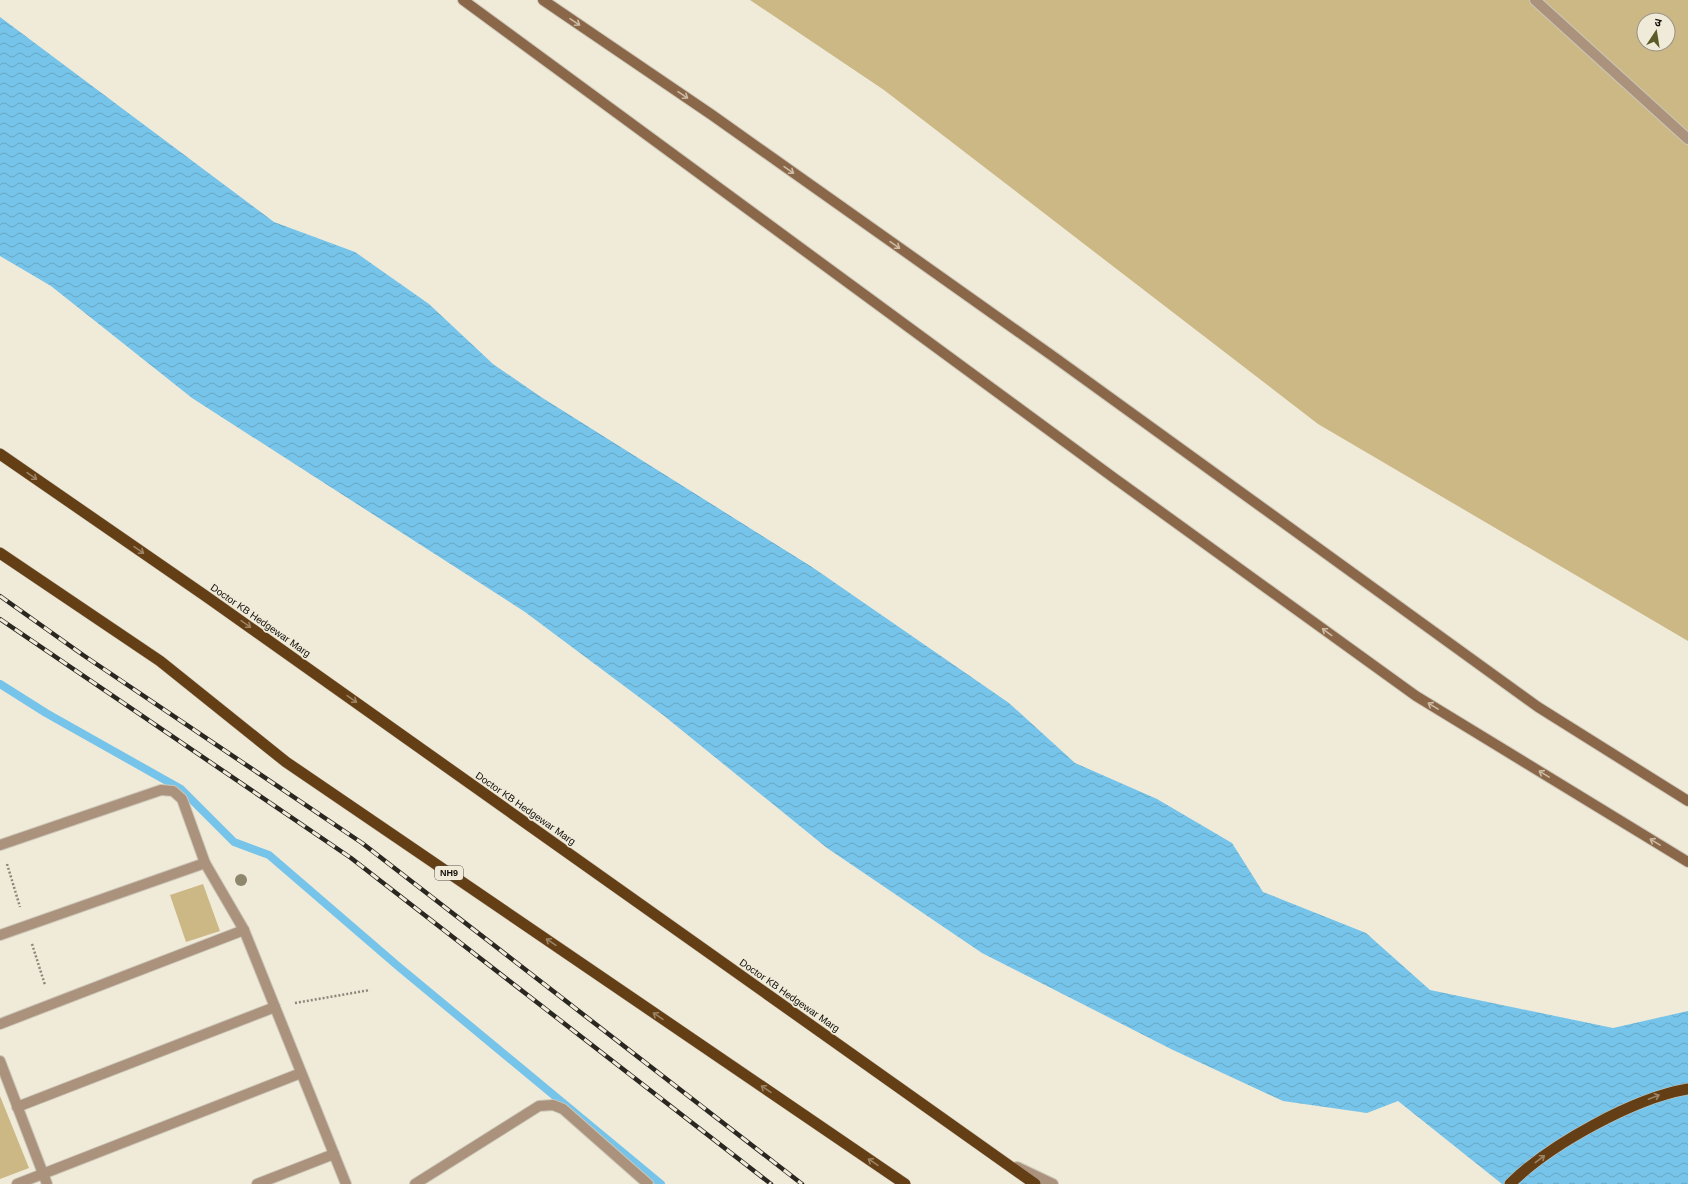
<svg xmlns="http://www.w3.org/2000/svg" width="1688" height="1184" font-family="Helvetica,'Noto Sans Devanagari',sans-serif">
  <defs>
    <pattern id="water-waves" width="16" height="10" patternUnits="userSpaceOnUse"><rect width="16" height="10" fill="#76c4e9"/><path d="M0 5q4-4 8 0t8 0" fill="none" stroke="#65a7c6"/></pattern>
  </defs>
  <rect width="100%" height="100%" fill="#f0ead9"/>
  <g fill="#cbb885" fill-rule="evenodd">
    <path d="M750 0H1688V641L1318 424 884 90ZM1644 20H1668V44H1644Z"/>
    <polygon points="203,884 220,931 186,942 170,895"/>
    <polygon points="0,1096 29,1168 0,1179"/>
  </g>
  <polygon fill="url(#water-waves)" points="0,17 274,222 355,252 429,304 493,364 541,397 812,567 1009,703 1075,763 1157,799 1232,843 1263,892 1366,933 1430,990 1613,1028 1688,1011 1688,1184 1502,1184 1398,1101 1367,1113 1283,1101 1173,1050 982,953 827,848 663,715 525,612 192,398 51,286 0,256"/>
  <g fill="none" stroke-linecap="round" stroke-linejoin="round">
    <polyline stroke="#76c4e9" stroke-width="8" points="0,684 46,713 181,789 234,842 269,855 399,967 661,1184"/>
    <g stroke="#ccc7b8" stroke-width="12">
      <polyline id="service" points="1535,0 1688,139"/>
    </g>
    <g stroke="#ccc7b8" stroke-width="12">
      <g id="minor">
        <polyline points="0,845 161,790 173,791 182,799 205,863 244,930 346,1184"/>
        <polyline points="0,935 205,863"/>
        <polyline points="0,1024 244,930"/>
        <polyline points="0,1061 47,1184"/>
        <polyline points="17,1107 275,1007"/>
        <polyline points="17,1184 301,1073"/>
        <polyline points="257,1184 334,1154"/>
        <polyline points="415,1184 539,1106 553,1105 563,1109 648,1184"/>
      </g>
    </g>
    <g stroke="#ccc7b8" stroke-width="12">
      <polyline id="tertiary" points="1017,1167 1053,1184"/>
    </g>
    <g stroke="#ccc7b8" stroke-width="12">
      <g id="secondary">
        <polyline points="463,0 1114,478 1416,696 1688,862"/>
        <polyline points="543,0 712,115 1054,357 1538,707 1688,801"/>
      </g>
    </g>
    <g stroke="#ccc7b8" stroke-width="12">
      <g id="trunk">
        <polyline points="0,454 207,597 1035,1184"/>
        <polyline points="0,553 160,661 286,762 905,1184"/>
        <path d="M1510 1184C1549 1145 1634 1098 1688 1089"/>
      </g>
    </g>
    <g stroke="#8b877b" stroke-width="2.5" stroke-dasharray="2 2" stroke-linecap="butt">
      <polyline points="7,864 20,907"/>
      <polyline points="32,944 45,985"/>
      <polyline points="295,1003 370,990"/>
    </g>
    <use href="#service" stroke="#aa927d" stroke-width="10"/>
    <use href="#minor" stroke="#aa927d" stroke-width="10"/>
    <use href="#tertiary" stroke="#aa927d" stroke-width="10"/>
    <use href="#secondary" stroke="#8a6748" stroke-width="10"/>
    <use href="#trunk" stroke="#643e14" stroke-width="11"/>
    <g stroke="#2a2721" stroke-width="4.5">
      <g id="rail">
        <polyline points="0,596 83,655 362,843 802,1184"/>
        <polyline points="0,619 351,858 771,1184"/>
      </g>
    </g>
    <use href="#rail" stroke="#f0ead9" stroke-width="3" stroke-dasharray="9" stroke-linecap="butt"/>
  </g>
  <circle fill="#8e866d" cx="241" cy="880" r="6"/>
  <defs><path id="oneway-shaft" d="M-6 0H5M1.5-3L5.5 0L1.5 3" fill="none" stroke-width="1.6" stroke-linecap="round" stroke-linejoin="round"/></defs>
  <g stroke="#ccbca6">
    <use href="#oneway-shaft" transform="translate(575 22) rotate(34)"/>
    <use href="#oneway-shaft" transform="translate(683 95) rotate(34)"/>
    <use href="#oneway-shaft" transform="translate(789 170) rotate(35)"/>
    <use href="#oneway-shaft" transform="translate(895 245) rotate(35)"/>
    <use href="#oneway-shaft" transform="translate(1327 632) rotate(-144)"/>
    <use href="#oneway-shaft" transform="translate(1433 706) rotate(-149)"/>
    <use href="#oneway-shaft" transform="translate(1544 774) rotate(-149)"/>
    <use href="#oneway-shaft" transform="translate(1655 842) rotate(-149)"/>
  </g>
  <g stroke="#9c8363">
    <use href="#oneway-shaft" transform="translate(32 476) rotate(35)"/>
    <use href="#oneway-shaft" transform="translate(139 550) rotate(35)"/>
    <use href="#oneway-shaft" transform="translate(246 624) rotate(35)"/>
    <use href="#oneway-shaft" transform="translate(352 699) rotate(35)"/>
    <use href="#oneway-shaft" transform="translate(551 942) rotate(-146)"/>
    <use href="#oneway-shaft" transform="translate(658 1016) rotate(-146)"/>
    <use href="#oneway-shaft" transform="translate(766 1089) rotate(-146)"/>
    <use href="#oneway-shaft" transform="translate(1654 1097) rotate(-21)"/>
    <use href="#oneway-shaft" transform="translate(1540 1159) rotate(-37)"/>
    <use href="#oneway-shaft" transform="translate(873 1162) rotate(-146)"/>
  </g>
  <g text-anchor="middle" stroke-width="3.5" stroke-linejoin="round" paint-order="stroke">
    <rect fill="#f0ead9" stroke="#545148" stroke-width="1" x="435" y="866" width="28" height="14" rx="3"/>
    <g font-size="9" font-weight="bold" fill="#110f0a">
      <text x="449" y="876">NH9</text>
    </g>
    <g font-size="10" fill="#110f0a" stroke="#f0ead9">
      <text transform="translate(261 620) rotate(35)" y="4">Doctor KB Hedgewar Marg</text>
      <text transform="translate(526 808) rotate(35)" y="4">Doctor KB Hedgewar Marg</text>
      <text transform="translate(790 995) rotate(35)" y="4">Doctor KB Hedgewar Marg</text>
    </g>
  </g>
  <g transform="translate(1656 32) rotate(12)"><circle r="19" fill="#f0ead9" stroke="#979286"/>
  <path d="M0-3L7 15L0 10L-7 15Z" fill="#5d5c29"/>
  <text y="-6" font-size="11" font-weight="bold" text-anchor="middle" fill="#110f0a">उ</text>
  </g>
</svg>
